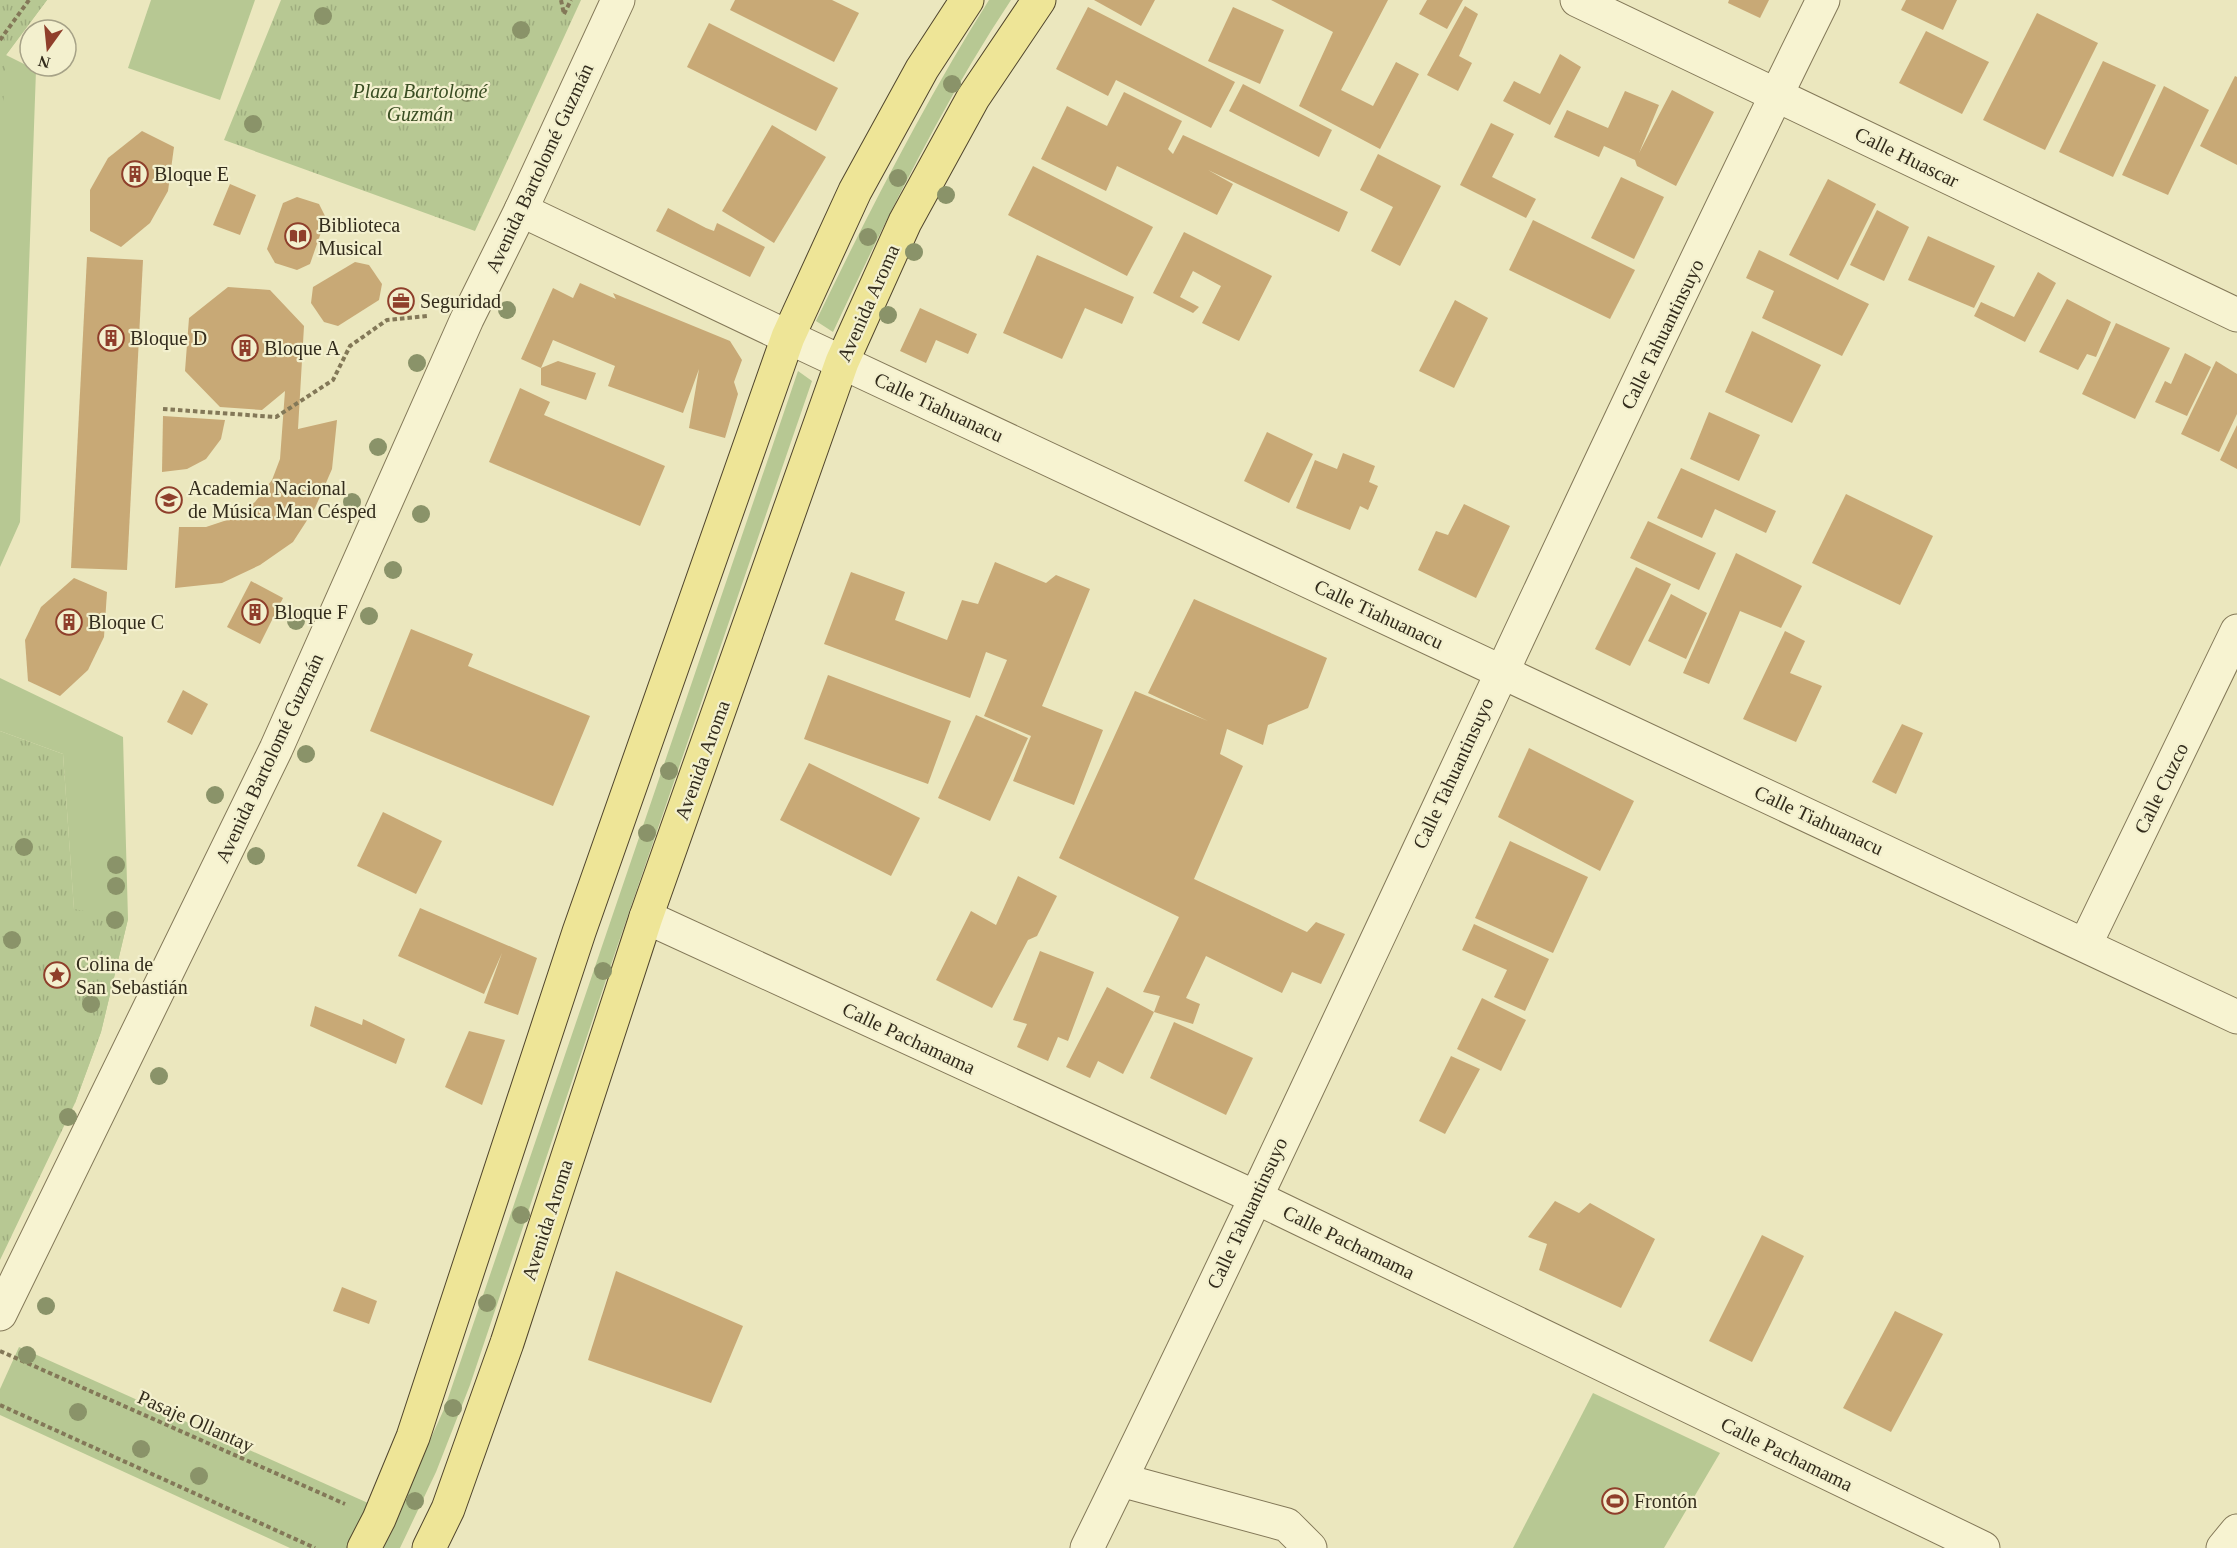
<svg xmlns="http://www.w3.org/2000/svg" width="2237" height="1548" font-family="Georgia,serif">
  <defs>
    <pattern id="park-tufts" width="24" height="20" patternUnits="userSpaceOnUse" patternTransform="scale(1.5)"><rect width="24" height="20" fill="#b7c893"/><path d="M3 7l-1-3M5 7V3M7 7l1-3M15 17l-1-3M17 17v-4M19 17l1-3" fill="none" stroke="#9eac7e"/></pattern>
  </defs>
  <rect width="100%" height="100%" fill="#ebe7be"/>
  <g fill="#b7c893">
    <polygon points="0,0 47,0 6,55 36,70 20,522 0,567"/>
    <polygon points="151,0 255,0 220,100 128,68"/>
    <path d="M989 0H1011C942 104 886 219 833 332L816 321C869 212 924 103 989 0Z"/>
    <polygon points="798,371 812,381 616,950 470,1385 436,1472 400,1548 381,1548 445,1407"/>
    <polygon points="0,678 123,737 128,919 101,1032 75,1103 74,910 63,754 0,731"/>
    <polygon points="19,1347 368,1503 347,1548 290,1548 0,1415 0,1389"/>
    <polygon points="1593,1393 1720,1453 1664,1548 1513,1548"/>
  </g>
  <g fill="url(#park-tufts)">
    <polygon points="0,0 47,0 6,55 0,163"/>
    <polygon points="281,0 581,0 475,231 224,140"/>
    <polygon points="0,731 63,754 74,909 128,919 101,1032 75,1103 0,1260"/>
  </g>
  <g fill="#c8a976">
    <polygon points="735,0 832,0 859,13 834,62 730,10"/>
    <polygon points="1094,0 1155,0 1141,26"/>
    <polygon points="1271,0 1388,0 1341,90 1373,106 1396,62 1419,74 1380,149 1299,106 1333,32"/>
    <polygon points="1427,0 1463,0 1447,29 1419,14"/>
    <polygon points="1729,0 1769,0 1760,18 1728,3"/>
    <polygon points="1906,0 1957,0 1943,30 1901,10"/>
    <polygon points="1465,6 1478,14 1459,56 1472,63 1458,91 1427,75"/>
    <polygon points="1088,7 1235,82 1211,128 1116,80 1108,96 1056,69"/>
    <polygon points="1233,7 1284,30 1260,84 1208,61"/>
    <polygon points="2037,13 2098,43 2045,150 1983,120"/>
    <polygon points="709,23 838,88 816,131 687,67"/>
    <polygon points="1926,31 1989,62 1962,114 1899,83"/>
    <polygon points="1560,54 1581,67 1550,125 1503,101 1514,81 1540,94"/>
    <polygon points="2103,61 2156,85 2113,177 2059,152"/>
    <polygon points="2235,76 2237,77 2237,165 2200,146"/>
    <polygon points="1243,84 1332,130 1319,157 1229,111"/>
    <polygon points="2164,86 2209,110 2168,195 2122,175"/>
    <polygon points="1672,90 1714,112 1676,186 1637,166 1635,160 1604,146 1599,157 1554,137 1567,110 1608,128 1625,91 1659,105 1639,153"/>
    <polygon points="1124,92 1182,121 1168,149 1173,154 1183,135 1348,212 1339,232 1208,170 1233,184 1217,215 1117,166 1106,191 1041,159 1067,106 1107,126"/>
    <polygon points="1491,123 1514,134 1492,177 1536,199 1526,218 1460,185"/>
    <polygon points="772,125 826,157 774,243 722,211"/>
    <polygon points="142,131 174,147 168,191 150,223 121,247 90,231 90,190 108,158"/>
    <polygon points="1378,154 1441,186 1400,266 1371,251 1393,207 1360,190"/>
    <polygon points="1033,166 1153,227 1127,276 1008,215"/>
    <polygon points="1621,177 1664,197 1634,259 1591,238"/>
    <polygon points="1828,179 1876,204 1838,280 1789,255"/>
    <polygon points="230,184 256,195 240,235 213,225"/>
    <polygon points="297,197 319,204 326,218 310,264 297,270 275,263 267,249 283,203"/>
    <polygon points="668,208 706,228 714,231 717,223 765,247 750,277 656,231"/>
    <polygon points="1877,210 1909,227 1884,281 1850,265"/>
    <polygon points="1533,220 1635,270 1610,319 1509,270"/>
    <polygon points="1184,232 1272,276 1239,341 1202,323 1221,286 1193,271 1180,297 1199,307 1193,313 1153,293"/>
    <polygon points="1928,236 1995,266 1974,308 1908,280"/>
    <polygon points="1759,250 1869,304 1842,356 1762,318 1774,291 1746,278"/>
    <polygon points="1037,255 1134,297 1122,324 1085,308 1062,359 1003,333"/>
    <polygon points="87,257 143,260 127,570 71,568"/>
    <polygon points="355,262 369,265 382,284 379,300 338,326 324,322 311,303 313,287"/>
    <polygon points="2038,272 2056,283 2025,342 1974,316 1981,302 2014,317"/>
    <polygon points="580,283 616,299 613,293 730,341 742,360 734,382 738,394 725,438 689,428 699,369 683,413 608,386 615,366 553,340 541,368 521,359 553,288 573,298"/>
    <polygon points="228,287 270,290 304,326 298,429 337,420 332,469 315,508 293,542 260,565 222,583 175,588 179,527 206,527 236,517 255,502 272,480 280,459 285,391 262,410 220,407 185,371 189,318"/>
    <polygon points="2067,299 2111,322 2096,357 2087,354 2078,370 2039,352"/>
    <polygon points="1455,300 1488,318 1454,388 1419,371"/>
    <polygon points="920,308 977,334 968,354 936,340 926,363 900,351"/>
    <polygon points="2116,323 2170,348 2135,419 2082,394"/>
    <polygon points="1752,331 1821,365 1792,423 1725,392"/>
    <polygon points="2185,353 2211,367 2187,416 2155,402 2165,381 2171,384"/>
    <polygon points="558,361 596,373 586,400 541,385 541,368"/>
    <polygon points="2216,361 2237,374 2237,414 2219,452 2181,434"/>
    <polygon points="520,388 550,402 544,415 665,466 640,526 489,462"/>
    <polygon points="1709,412 1760,435 1739,481 1690,459"/>
    <polygon points="163,416 225,420 221,439 206,459 187,469 162,472"/>
    <polygon points="2237,425 2237,469 2220,460"/>
    <polygon points="1267,432 1313,454 1289,503 1244,481"/>
    <polygon points="1343,453 1375,466 1369,482 1378,486 1368,510 1360,506 1350,530 1296,508 1315,460 1337,469"/>
    <polygon points="1681,468 1776,511 1766,533 1715,509 1702,538 1657,518"/>
    <polygon points="1846,494 1933,536 1900,605 1812,563"/>
    <polygon points="1464,504 1510,526 1476,598 1418,570 1436,531 1448,535"/>
    <polygon points="1648,521 1716,553 1699,590 1630,558"/>
    <polygon points="1736,553 1802,586 1781,628 1740,611 1709,684 1683,673"/>
    <polygon points="995,562 1046,583 1056,575 1090,589 1042,706 1103,730 1074,805 1013,781 1031,736 984,716 1007,660 986,652 970,698 824,644 851,572 905,592 895,620 947,640 962,600 978,604"/>
    <polygon points="1636,567 1671,584 1630,666 1595,649"/>
    <polygon points="74,578 107,592 104,637 88,670 60,696 28,681 25,640 41,607"/>
    <polygon points="251,581 283,598 260,644 227,627"/>
    <polygon points="1671,594 1707,613 1686,659 1648,641"/>
    <polygon points="1194,599 1327,658 1308,708 1268,725 1263,745 1227,729 1220,754 1243,766 1194,879 1307,932 1316,922 1345,934 1321,984 1292,972 1282,993 1206,956 1186,998 1200,1004 1193,1024 1154,1012 1160,996 1143,992 1179,917 1059,858 1135,691 1208,721 1148,693"/>
    <polygon points="411,629 473,654 468,666 590,716 553,806 370,731"/>
    <polygon points="1785,631 1805,641 1790,673 1822,686 1796,742 1743,719"/>
    <polygon points="828,675 951,721 928,784 804,739"/>
    <polygon points="183,690 208,704 192,735 167,722"/>
    <polygon points="976,715 1028,738 990,821 938,798"/>
    <polygon points="1902,724 1923,733 1896,794 1872,782"/>
    <polygon points="1529,748 1634,801 1600,871 1498,817"/>
    <polygon points="809,763 920,818 891,876 780,820"/>
    <polygon points="383,812 442,841 416,894 357,866"/>
    <polygon points="1510,841 1588,877 1553,953 1475,918"/>
    <polygon points="1018,876 1057,896 1037,936 1028,940 992,1008 936,980 971,911 996,925"/>
    <polygon points="420,908 537,958 518,1015 484,1003 502,953 484,994 398,956"/>
    <polygon points="1474,924 1549,959 1525,1011 1494,997 1507,970 1462,950"/>
    <polygon points="1040,951 1094,972 1068,1041 1058,1037 1048,1061 1017,1047 1027,1024 1013,1020"/>
    <polygon points="1107,987 1154,1012 1123,1074 1098,1061 1090,1078 1066,1067"/>
    <polygon points="1482,998 1526,1020 1501,1071 1457,1049"/>
    <polygon points="315,1006 362,1025 363,1019 405,1039 396,1064 310,1026"/>
    <polygon points="1174,1022 1253,1058 1226,1115 1150,1078"/>
    <polygon points="469,1031 505,1040 482,1105 445,1087"/>
    <polygon points="1451,1056 1480,1069 1445,1134 1419,1121"/>
    <polygon points="1555,1201 1579,1213 1590,1203 1655,1239 1621,1308 1539,1270 1547,1244 1528,1237"/>
    <polygon points="1762,1235 1804,1256 1752,1362 1709,1341"/>
    <polygon points="616,1271 743,1326 711,1403 588,1360"/>
    <polygon points="342,1287 377,1301 369,1324 333,1311"/>
    <polygon points="1895,1311 1943,1334 1891,1432 1843,1408"/>
  </g>
  <g fill="none" stroke-linecap="round" stroke-linejoin="round">
    <g stroke="#837858" stroke-width="35">
      <g id="minor">
        <polyline points="1577,0 2237,315"/>
        <polyline points="521,210 788,337 2237,1017"/>
        <polyline points="646,917 1255,1197 1983,1548"/>
        <polyline points="2085,945 2237,631"/>
        <polyline points="0,1314 276,749 467,319 521,210 618,0"/>
        <polyline points="1121,1480 1287,1525 1310,1548"/>
        <path d="M1087 1548C1339 1035 1570 512 1823 0"/>
        <polyline points="2223,1548 2237,1531"/>
      </g>
    </g>
    <g stroke="#50452c" stroke-width="35">
      <g id="major">
        <polyline points="364,1548 379,1519 413,1437 579,932 788,337 855,191 922,69 967,0"/>
        <polyline points="429,1548 448,1509 507,1343 646,917 842,362 905,222 973,98 1039,0"/>
      </g>
    </g>
    <g stroke="#837858" stroke-width="4" stroke-dasharray="4.5 3" stroke-linecap="butt">
      <polyline points="561,0 564,14"/>
      <polyline points="564,14 571,0"/>
      <polyline points="0,40 29,0"/>
      <polyline points="163,409 276,417 333,380 350,346 387,320 428,316"/>
      <polyline points="0,1351 345,1504"/>
      <polyline points="0,1405 315,1548"/>
    </g>
    <use href="#minor" stroke="#f7f3d1" stroke-width="33"/>
    <use href="#major" stroke="#eee597" stroke-width="33"/>
  </g>
  <g fill="#8a9369">
    <circle cx="323" cy="16" r="9"/>
    <circle cx="521" cy="30" r="9"/>
    <circle cx="952" cy="84" r="9"/>
    <circle cx="467" cy="93" r="9"/>
    <circle cx="253" cy="124" r="9"/>
    <circle cx="898" cy="178" r="9"/>
    <circle cx="946" cy="195" r="9"/>
    <circle cx="868" cy="237" r="9"/>
    <circle cx="914" cy="252" r="9"/>
    <circle cx="507" cy="310" r="9"/>
    <circle cx="888" cy="315" r="9"/>
    <circle cx="417" cy="363" r="9"/>
    <circle cx="378" cy="447" r="9"/>
    <circle cx="352" cy="502" r="9"/>
    <circle cx="421" cy="514" r="9"/>
    <circle cx="393" cy="570" r="9"/>
    <circle cx="369" cy="616" r="9"/>
    <circle cx="296" cy="621" r="9"/>
    <circle cx="306" cy="754" r="9"/>
    <circle cx="669" cy="771" r="9"/>
    <circle cx="215" cy="795" r="9"/>
    <circle cx="647" cy="833" r="9"/>
    <circle cx="24" cy="847" r="9"/>
    <circle cx="256" cy="856" r="9"/>
    <circle cx="116" cy="865" r="9"/>
    <circle cx="116" cy="886" r="9"/>
    <circle cx="115" cy="920" r="9"/>
    <circle cx="12" cy="940" r="9"/>
    <circle cx="603" cy="971" r="9"/>
    <circle cx="91" cy="1004" r="9"/>
    <circle cx="159" cy="1076" r="9"/>
    <circle cx="68" cy="1117" r="9"/>
    <circle cx="521" cy="1215" r="9"/>
    <circle cx="487" cy="1303" r="9"/>
    <circle cx="46" cy="1306" r="9"/>
    <circle cx="27" cy="1355" r="9"/>
    <circle cx="453" cy="1408" r="9"/>
    <circle cx="78" cy="1412" r="9"/>
    <circle cx="141" cy="1449" r="9"/>
    <circle cx="199" cy="1476" r="9"/>
    <circle cx="415" cy="1501" r="9"/>
  </g>
  <defs>
    <g id="building-ring" transform="scale(1.35)"><circle r="9.5" fill="#f3f0ce" stroke="#8f3f2b" stroke-width="1.5"/><path d="M-4-6H4V6H1V3H-1V6H-4ZM-2.5-4.3h1.7v1.8h-1.7ZM.8-4.3h1.7v1.8H.8ZM-2.5-1h1.7V.8h-1.7ZM.8-1h1.7V.8H.8Z" fill="#8f3f2b"/></g>
    <g id="library-ring" transform="scale(1.35)"><circle r="9.5" fill="#f3f0ce" stroke="#8f3f2b" stroke-width="1.5"/><path d="M-6-4Q-3-5.5-.7-3.5V5Q-3 3-6 4ZM6-4Q3-5.5 .7-3.5V5Q3 3 6 4Z" fill="#8f3f2b"/></g>
    <g id="office-ring" transform="scale(1.35)"><circle r="9.5" fill="#f3f0ce" stroke="#8f3f2b" stroke-width="1.5"/><path d="M-6-3h4V-5.5h4V-3h4V5H-6ZM-1-4.5V-3h2v-1.5ZM-6 0V1H6V0Z" fill="#8f3f2b"/></g>
    <g id="university-ring" transform="scale(1.35)"><circle r="9.5" fill="#f3f0ce" stroke="#8f3f2b" stroke-width="1.5"/><path d="M0-5L7-2L0 1L-7-2ZM-4 1L0 2.5L4 1V4Q0 6-4 4Z" fill="#8f3f2b"/></g>
    <g id="sight-ring" transform="scale(1.35)"><circle r="9.5" fill="#f3f0ce" stroke="#8f3f2b" stroke-width="1.5"/><path d="M0-6L1.8-2.2L6-1.7L2.9 1.2L3.7 5.4L0 3.3L-3.7 5.4L-2.9 1.2L-6-1.7L-1.8-2.2Z" fill="#8f3f2b"/></g>
    <g id="stadium-ring" transform="scale(1.35)"><circle r="9.5" fill="#f3f0ce" stroke="#8f3f2b" stroke-width="1.5"/><path d="M0-5a6.5 5 0 1 0 0 10a6.5 5 0 1 0 0-10ZM-3.5-1.8h7v3.6h-7Z" fill="#8f3f2b"/></g>
  </defs>
  <g fill-rule="evenodd">
    <use href="#building-ring" x="135" y="174"/>
    <use href="#library-ring" x="298" y="236"/>
    <use href="#office-ring" x="401" y="301"/>
    <use href="#building-ring" x="111" y="338"/>
    <use href="#building-ring" x="245" y="348"/>
    <use href="#university-ring" x="169" y="500"/>
    <use href="#building-ring" x="255" y="612"/>
    <use href="#building-ring" x="69" y="622"/>
    <use href="#sight-ring" x="57" y="975"/>
    <use href="#stadium-ring" x="1615" y="1501"/>
  </g>
  <g text-anchor="middle" stroke-width="4.5" stroke-linejoin="round" paint-order="stroke">
    <g font-size="20" font-style="italic" fill="#3a4e23" stroke="#f3f0ce">
      <text x="420" y="98">Plaza Bartolomé<tspan x="420" dy="23">Guzmán</tspan></text>
    </g>
    <g font-size="20" fill="#332c1c" stroke="#f3f0ce">
      <text transform="translate(1907 157) rotate(26)" y="7">Calle Huascar</text>
      <text transform="translate(539 168) rotate(-65)" y="7">Avenida Bartolomé Guzmán</text>
      <text transform="translate(868 303) rotate(-66)" y="7">Avenida Aroma</text>
      <text transform="translate(1662 334) rotate(-64)" y="7">Calle Tahuantinsuyo</text>
      <text transform="translate(939 407) rotate(25)" y="7">Calle Tiahuanacu</text>
      <text transform="translate(1379 614) rotate(25)" y="7">Calle Tiahuanacu</text>
      <text transform="translate(269 758) rotate(-65)" y="7">Avenida Bartolomé Guzmán</text>
      <text transform="translate(702 760) rotate(-70)" y="7">Avenida Aroma</text>
      <text transform="translate(1453 773) rotate(-65)" y="7">Calle Tahuantinsuyo</text>
      <text transform="translate(2161 788) rotate(-64)" y="7">Calle Cuzco</text>
      <text transform="translate(1819 820) rotate(25)" y="7">Calle Tiahuanacu</text>
      <text transform="translate(909 1038) rotate(25)" y="7">Calle Pachamama</text>
      <text transform="translate(1247 1213) rotate(-65)" y="7">Calle Tahuantinsuyo</text>
      <text transform="translate(547 1220) rotate(-72)" y="7">Avenida Aroma</text>
      <text transform="translate(1349 1242) rotate(26)" y="7">Calle Pachamama</text>
      <text transform="translate(196 1421) rotate(24)" y="7">Pasaje Ollantay</text>
      <text transform="translate(1787 1454) rotate(26)" y="7">Calle Pachamama</text>
    </g>
    <g font-size="20" fill="#332c1c" stroke="#f3f0ce" text-anchor="start">
      <text x="154" y="181">Bloque E</text>
      <text x="318" y="232">Biblioteca<tspan x="318" dy="23">Musical</tspan></text>
      <text x="420" y="308">Seguridad</text>
      <text x="130" y="345">Bloque D</text>
      <text x="264" y="355">Bloque A</text>
      <text x="188" y="495">Academia Nacional<tspan x="188" dy="23">de Música Man Césped</tspan></text>
      <text x="274" y="619">Bloque F</text>
      <text x="88" y="629">Bloque C</text>
      <text x="76" y="971">Colina de<tspan x="76" dy="23">San Sebastián</tspan></text>
      <text x="1634" y="1508">Frontón</text>
    </g>
  </g>
  <g transform="translate(48 48) rotate(195)"><circle r="28" fill="#f3f0ce" stroke="#a6a287" stroke-width="1.5"/>
  <path d="M0-4.5L10 22L0 15L-10 22Z" fill="#8f3f2b"/>
  <text y="-9" font-size="16" font-weight="bold" text-anchor="middle" fill="#332c1c">N</text>
  </g>
</svg>
